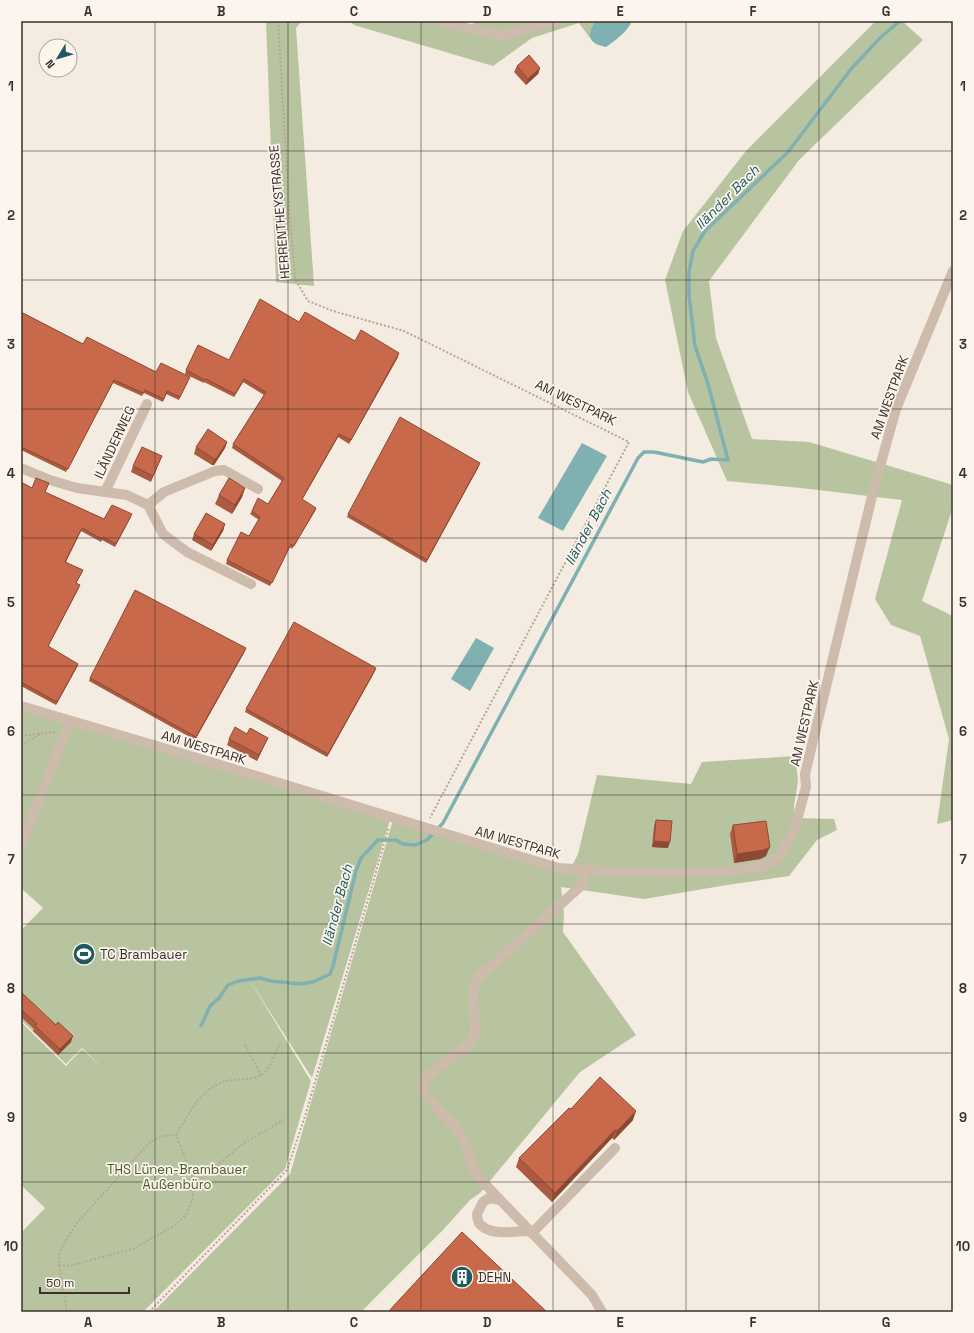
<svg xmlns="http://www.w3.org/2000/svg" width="974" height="1333" font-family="'Space Grotesk',sans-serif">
  <rect width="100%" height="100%" fill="#f4ebe1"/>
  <g fill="#b8c4a0">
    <polygon points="266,21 302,21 296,28 314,286 276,282"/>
    <polygon points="349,21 457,21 471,25 477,21 596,21 590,31 590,38 579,23 532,38 493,66 354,25"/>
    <polygon points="876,21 902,21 923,40 799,160 709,281 716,338 752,439 809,442 953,485 953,507 922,601 953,616 953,820 937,824 949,739 920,636 891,625 875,599 902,500 801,488 727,481 688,392 665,280 683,231 746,151"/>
    <polygon points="21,706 390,820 312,1078 249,979 311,1081 285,1169 143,1312 21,1312 21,1233 45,1208 21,1185 21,1022 66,1066 82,1049 105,1070 82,1048 66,1064 21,1020 21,930 43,908 21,888"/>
    <polygon points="795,756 798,781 794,806 795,818 834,819 837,830 817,840 789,876 727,885 644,899 561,887 564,913 563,932 636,1035 580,1072 480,1193 470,1200 442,1231 361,1312 153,1312 290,1174 393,820 569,869 567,876 578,854 597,775 691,784 702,762"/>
  </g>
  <g fill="#7fb0b2">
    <path d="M596 21H632C627 32 616 40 606 47 589 44 585 35 596 21Z"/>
    <polygon points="582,443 607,456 563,531 538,518"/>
    <polygon points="476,638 494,648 470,691 451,679"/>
  </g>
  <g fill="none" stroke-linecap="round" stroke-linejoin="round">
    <polyline stroke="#7fb0b2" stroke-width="3.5" points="201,1026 210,1006 219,998 228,985 238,981 260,978 271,981 300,984 313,982 330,974 333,966 356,871 361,858 378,840 396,840 403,844 415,845 427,840 443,823 638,458 644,452 654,452 703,462 711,459 728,460 708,384 695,346 689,295 689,272 693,251 705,231 788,152 851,69 881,37 900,21"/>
    <g stroke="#b9a596" stroke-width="2" stroke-dasharray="2 2" stroke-linecap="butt">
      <polyline points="278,21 290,221 295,279 308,301 333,311 404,331 629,442 430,818"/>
      <polyline points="21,736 55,732"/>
      <polyline points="21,745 41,734"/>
      <polyline points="245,1045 261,1075"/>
      <path d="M176 1135C186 1119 195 1099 211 1088 214 1086 219 1084 222 1082 236 1077 258 1084 268 1068 273 1061 276 1051 280 1043"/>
      <polyline points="195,1184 241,1145 285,1119"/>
      <polyline points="59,1265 69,1266 84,1262 133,1249 175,1225 186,1215 192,1201 195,1184 176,1135 163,1136 150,1142 76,1224 63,1245 59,1253 59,1265 67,1312"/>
      <polyline points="149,1312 287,1170 306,1113 389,827"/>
    </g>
    <g stroke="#cdbbac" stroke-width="10">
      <polyline points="439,21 500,36 555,21"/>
      <polyline points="21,468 50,480 77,488 127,495 148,505 163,534 187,552 251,584"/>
      <polyline points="105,492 147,404"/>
      <polyline points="148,505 164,492 215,471 224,470 258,489"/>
      <polyline points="21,706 204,760 558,868 623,872 674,873 719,872 760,867 779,857 794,831 806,787 805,774 874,488 896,409 953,271"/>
      <polyline points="21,846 70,721"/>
      <path d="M500 1200 489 1198 483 1202 477 1214C477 1217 478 1221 479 1223 489 1237 515 1231 530 1231"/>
      <polyline points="532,1233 480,1179 471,1164 467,1146 456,1128 428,1098 422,1088 426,1078 470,1043 475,1033 473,989 478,978 582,885 583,870"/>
      <polyline points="602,1312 592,1295 532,1233 615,1148"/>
    </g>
  </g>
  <g fill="#ac5a40">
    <polygon points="517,66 540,68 538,74 526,85 514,72"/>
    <polygon points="21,312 83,344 156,372 188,380 179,400 166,394 163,402 144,393 142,396 113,383 66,472 21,450"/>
    <polygon points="299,322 398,357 349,444 338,437 302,500 316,508 315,511 292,549 290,547 270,586 226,564 227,560 249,536 259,520 250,514 252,511 268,504 282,481 232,448 233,444 264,395 243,382 234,397 204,382 204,383 185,374 186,370 229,360"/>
    <polygon points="227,442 225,448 214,465 212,465 194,454 196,447"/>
    <polygon points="162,456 151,482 131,472 133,466"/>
    <polygon points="479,466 426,563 347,517 348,514"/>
    <polygon points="21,482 32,488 45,492 104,519 131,517 115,547 102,540 101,542 81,531 66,562 82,573 76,583 79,588 48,647 77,667 56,705 21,686"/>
    <polygon points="245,488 242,497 232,514 215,504 219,495"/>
    <polygon points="225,524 223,531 211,551 192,540 194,534"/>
    <polygon points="245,651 195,740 89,681 90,678"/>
    <polygon points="375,671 327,757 245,712 246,709"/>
    <polygon points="247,734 268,738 265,744 257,761 227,745 229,739"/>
    <polygon points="656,820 668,848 652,847 654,826"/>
    <polygon points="733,825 766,856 760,859 734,863 730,834"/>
    <polygon points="21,994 71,1042 58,1055 33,1031 34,1029 21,1017"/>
    <polygon points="571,1109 633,1120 614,1140 612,1138 552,1202 516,1167 519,1158"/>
  </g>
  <g fill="#8c4a34">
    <polygon points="540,68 538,74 526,85 528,79"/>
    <polygon points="399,353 398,357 349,444 351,440"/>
    <polygon points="244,379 243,382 234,397 235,394"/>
    <polygon points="339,434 338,437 300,503 302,499"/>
    <polygon points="227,442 225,448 214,465 212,465 214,459"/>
    <polygon points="480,463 479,466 426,563 427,560"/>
    <polygon points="245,488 242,497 232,514 235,505"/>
    <polygon points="316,508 315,511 292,549 294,546"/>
    <polygon points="225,524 223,531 211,551 213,545"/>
    <polygon points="246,648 245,651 195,740 196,737"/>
    <polygon points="78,664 77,667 56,705 57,702"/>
    <polygon points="376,668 375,671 327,757 328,754"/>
    <polygon points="268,738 265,744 257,761 259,755"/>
    <polygon points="654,841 670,842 668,848 652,847"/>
    <polygon points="770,847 766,856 760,859 734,863 737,854"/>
    <polygon points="73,1036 71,1042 58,1055 60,1049"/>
    <polygon points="636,1111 633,1120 614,1140 617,1131"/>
    <polygon points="616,1129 612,1138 552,1202 555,1193"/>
  </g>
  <g fill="#c8694b" stroke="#8c4a34">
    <polygon points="529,55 540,68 528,79 517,66"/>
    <polygon points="260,299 299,322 305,312 355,341 361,330 399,353 351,440 339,434 302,499 316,508 294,546 291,544 272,583 227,560 241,532 249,536 260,517 252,511 258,498 268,504 284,478 233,444 266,392 244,379 235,394 206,379 205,380 186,370 198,345 229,360"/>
    <polygon points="21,312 83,344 87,337 156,372 161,363 190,377 180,397 167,391 164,399 145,390 143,393 114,380 68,469 21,447"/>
    <polygon points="400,417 480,463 427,560 348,514"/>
    <polygon points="208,429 227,442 216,459 214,459 196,447"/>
    <polygon points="142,447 162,456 153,476 133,466"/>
    <polygon points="36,478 49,483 45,492 104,519 112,505 132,514 116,544 103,537 102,539 82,528 65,562 83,570 76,583 80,585 48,646 78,664 57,702 21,682 21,482 32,488"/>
    <polygon points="229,478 245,488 235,505 219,495"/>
    <polygon points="206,513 225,524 213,545 194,534"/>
    <polygon points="135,590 246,648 196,737 90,678"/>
    <polygon points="294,622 376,668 328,754 246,709"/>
    <polygon points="235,727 247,734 250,728 268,738 259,755 229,739"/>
    <polygon points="656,820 672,821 670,842 654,841"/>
    <polygon points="766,821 770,847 764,850 737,854 733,825"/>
    <polygon points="22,993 56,1025 58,1022 73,1036 60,1049 35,1026 37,1024 21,1009 21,994"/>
    <polygon points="600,1077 636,1111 617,1131 616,1129 555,1193 519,1158 569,1108 571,1109"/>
    <polygon points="462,1232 547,1312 388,1312"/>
  </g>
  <path fill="none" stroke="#3b302b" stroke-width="1" stroke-opacity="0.55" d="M155 21V1312M288 21V1312M421 21V1312M553 21V1312M686 21V1312M819 21V1312M21 151H953M21 280H953M21 409H953M21 538H953M21 666H953M21 795H953M21 924H953M21 1053H953M21 1182H953"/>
  <defs>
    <g id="stadium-disc" transform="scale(1.15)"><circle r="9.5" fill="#1f5a5e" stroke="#fbf5ee"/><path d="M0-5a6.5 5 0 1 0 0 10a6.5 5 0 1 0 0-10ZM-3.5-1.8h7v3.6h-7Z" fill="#fff"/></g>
    <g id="building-disc" transform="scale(1.15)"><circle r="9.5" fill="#1f5a5e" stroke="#fbf5ee"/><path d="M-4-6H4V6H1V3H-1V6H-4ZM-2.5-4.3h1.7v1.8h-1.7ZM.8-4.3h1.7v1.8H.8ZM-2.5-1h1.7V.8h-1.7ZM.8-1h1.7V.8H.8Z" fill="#fff"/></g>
  </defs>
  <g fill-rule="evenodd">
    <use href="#stadium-disc" x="84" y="954"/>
    <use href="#building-disc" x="462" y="1277"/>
  </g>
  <g text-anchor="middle" stroke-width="3.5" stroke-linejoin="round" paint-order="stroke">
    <g font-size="13" fill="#3b302b" stroke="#fbf5ee">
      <text transform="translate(279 212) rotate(-95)" y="5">HERRENTHEYSTRASSE</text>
      <text transform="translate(889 397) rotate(-70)" y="5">AM WESTPARK</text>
      <text transform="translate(576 402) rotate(26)" y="5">AM WESTPARK</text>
      <text transform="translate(114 442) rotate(-65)" y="5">ILÄNDERWEG</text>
      <text transform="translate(804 723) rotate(-77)" y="5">AM WESTPARK</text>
      <text transform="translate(204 747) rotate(17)" y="5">AM WESTPARK</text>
      <text transform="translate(518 842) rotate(16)" y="5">AM WESTPARK</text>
    </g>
    <g font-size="13" fill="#3b302b" stroke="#fbf5ee" text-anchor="start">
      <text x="100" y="959">TC Brambauer</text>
      <text x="478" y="1282">DEHN</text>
    </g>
    <g font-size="13" fill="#4a5a2e" stroke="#fbf5ee">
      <text x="177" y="1174">THS Lünen-Brambauer<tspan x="177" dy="15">Außenbüro</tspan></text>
    </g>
    <g font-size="14" font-style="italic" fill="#1f5a5e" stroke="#fbf5ee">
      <text transform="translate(727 197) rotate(-45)" y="5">Iländer Bach</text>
      <text transform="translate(588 527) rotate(-62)" y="5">Iländer Bach</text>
      <text transform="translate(337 905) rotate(-75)" y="5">Iländer Bach</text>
    </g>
  </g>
  <rect width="974" height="1333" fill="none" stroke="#fbf5ee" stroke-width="44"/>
  <g transform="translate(58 58) rotate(232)"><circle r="19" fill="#fbf5ee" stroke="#aea6a0"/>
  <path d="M0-3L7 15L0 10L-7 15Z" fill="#1f5a5e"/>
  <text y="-6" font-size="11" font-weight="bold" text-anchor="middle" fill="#3b302b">N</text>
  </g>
  <path d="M40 1287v6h89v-6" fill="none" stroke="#3b302b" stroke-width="2"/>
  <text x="46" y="1287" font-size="12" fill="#3b302b" stroke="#fbf5ee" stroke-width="3" paint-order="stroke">50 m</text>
  <rect x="22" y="22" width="930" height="1289" fill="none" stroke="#3b302b" stroke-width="1.5"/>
  <g font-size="13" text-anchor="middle" font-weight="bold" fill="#3b302b">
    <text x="88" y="16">A</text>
    <text x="221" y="16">B</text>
    <text x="354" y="16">C</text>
    <text x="487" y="16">D</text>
    <text x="620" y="16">E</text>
    <text x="753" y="16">F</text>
    <text x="886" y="16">G</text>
    <text x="11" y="91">1</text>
    <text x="963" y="91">1</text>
    <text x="11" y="220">2</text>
    <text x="963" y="220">2</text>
    <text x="11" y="349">3</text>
    <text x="963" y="349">3</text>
    <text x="11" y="478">4</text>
    <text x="963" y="478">4</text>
    <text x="11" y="607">5</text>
    <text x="963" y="607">5</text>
    <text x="11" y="736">6</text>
    <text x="963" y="736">6</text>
    <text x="11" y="864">7</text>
    <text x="963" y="864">7</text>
    <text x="11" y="993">8</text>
    <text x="963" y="993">8</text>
    <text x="11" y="1122">9</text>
    <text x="963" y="1122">9</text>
    <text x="11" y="1251">10</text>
    <text x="963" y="1251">10</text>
    <text x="88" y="1327">A</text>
    <text x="221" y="1327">B</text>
    <text x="354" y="1327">C</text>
    <text x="487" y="1327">D</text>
    <text x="620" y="1327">E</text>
    <text x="753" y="1327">F</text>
    <text x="886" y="1327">G</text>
  </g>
</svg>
